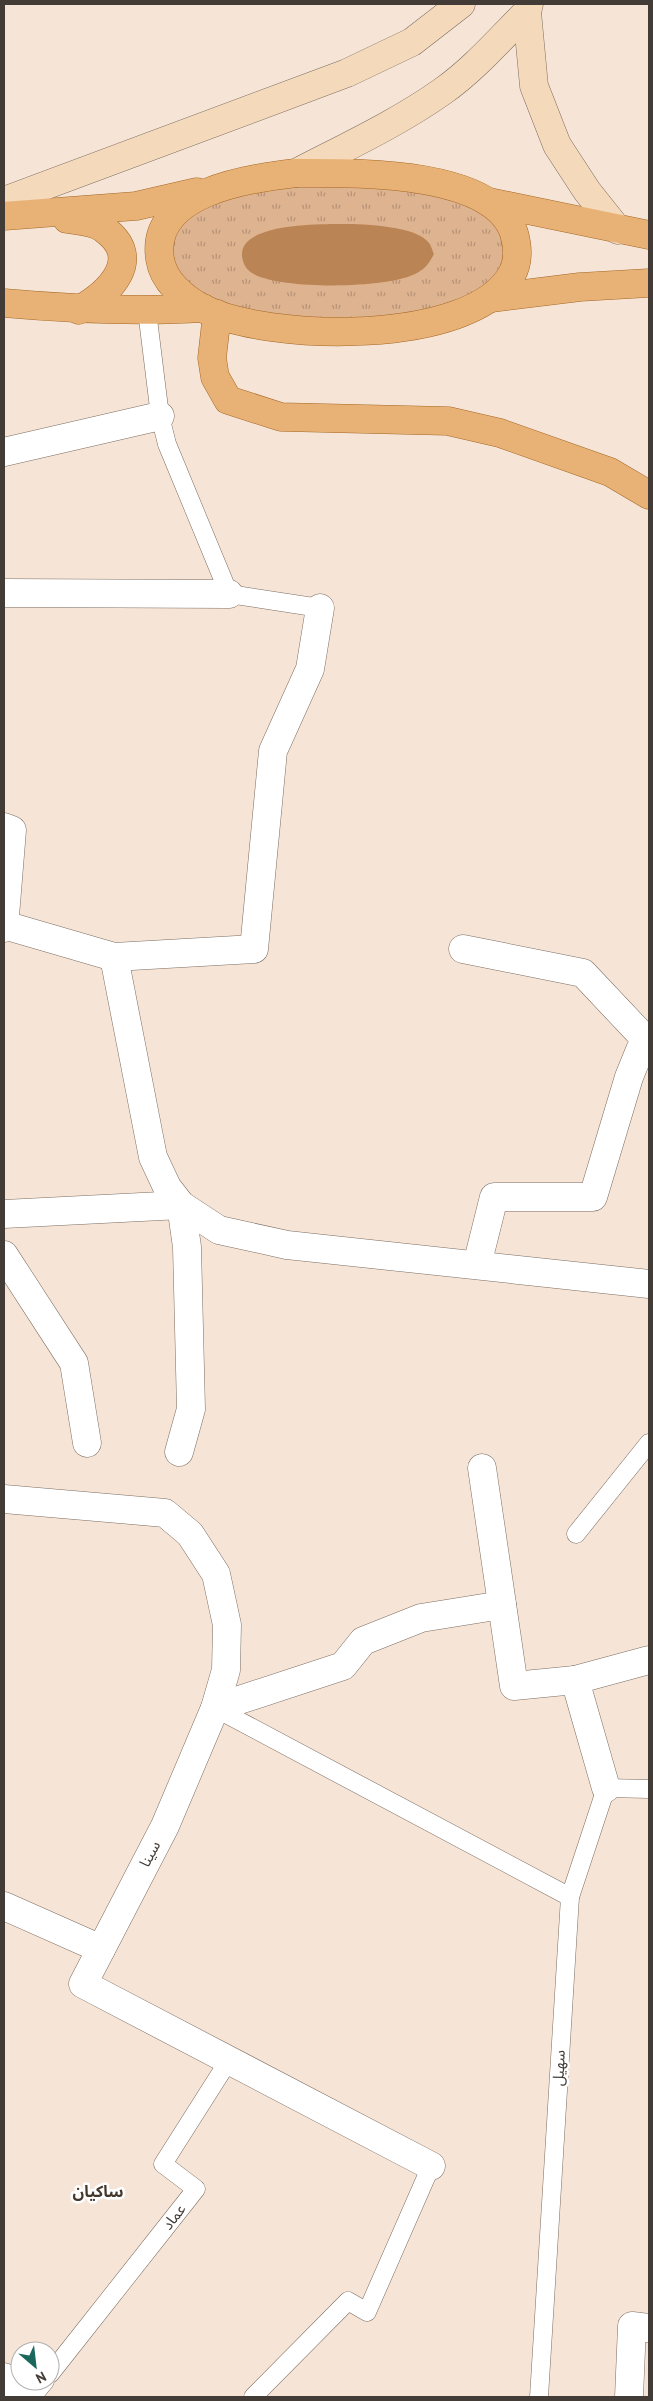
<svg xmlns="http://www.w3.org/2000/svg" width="653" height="2401" font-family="'PT Sans','Noto Sans Arabic',sans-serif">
  <defs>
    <pattern id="grass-tufts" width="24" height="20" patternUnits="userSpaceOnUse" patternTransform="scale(1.25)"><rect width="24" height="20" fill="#deb390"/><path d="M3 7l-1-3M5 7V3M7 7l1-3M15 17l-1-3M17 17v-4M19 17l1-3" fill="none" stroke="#b69376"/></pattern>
  </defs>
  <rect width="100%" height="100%" fill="#f6e5d7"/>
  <path fill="url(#grass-tufts)" d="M297 184C345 185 494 181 504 243 505 247 507 254 506 258 504 264 496 277 491 281 428 333 278 329 207 295 190 287 170 274 172 253 172 243 172 231 179 223 183 219 191 216 196 213 204 208 214 201 223 198 247 191 273 189 297 184Z"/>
  <path fill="#bb8455" d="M344 224C364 224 417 226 429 243 431 245 432 250 434 254 429 263 426 268 417 273 389 289 279 290 252 273 245 269 242 261 242 254 242 223 323 224 344 224Z"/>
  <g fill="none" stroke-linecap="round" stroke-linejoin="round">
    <g stroke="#7c6d61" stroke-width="19">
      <g id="lane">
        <polyline points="147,311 160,416 167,444 229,594 320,608"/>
        <polyline points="576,1534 649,1443"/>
        <polyline points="215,1708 570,1897"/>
        <polyline points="50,2374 196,2189 163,2164 229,2060"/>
        <polyline points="32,2397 45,2381"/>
        <polyline points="253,2397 348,2301 367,2312 431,2166"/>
        <polyline points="539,2397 570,1897 606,1788 649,1789"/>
      </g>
    </g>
    <g stroke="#7c6d61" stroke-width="29">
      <g id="street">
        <polyline points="4,452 160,416"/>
        <polyline points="4,593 229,594"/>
        <polyline points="4,827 12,830 4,928"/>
        <polyline points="4,925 114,957 254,949 273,751 310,669 320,608"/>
        <polyline points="463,949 583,973 649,1043"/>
        <polyline points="114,957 153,1157 167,1187 181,1205 219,1230 287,1245 649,1284"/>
        <polyline points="4,1214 181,1205 187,1247 191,1409 179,1452"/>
        <polyline points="4,1255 74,1363 87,1443"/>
        <polyline points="477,1265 494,1197 593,1197 629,1077 640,1050 649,1043"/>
        <polyline points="482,1468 514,1686 575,1680 606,1788"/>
        <polyline points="4,1499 165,1513 190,1534 216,1574 227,1625 226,1670 215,1708 165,1826 83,1984 431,2166"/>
        <polyline points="575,1680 649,1660"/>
        <polyline points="215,1708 343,1666 363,1641 421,1618 502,1605"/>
        <polyline points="4,1906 101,1949"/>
        <polyline points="4,2377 19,2397"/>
        <polyline points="629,2397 632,2326 649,2328"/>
      </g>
    </g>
    <g stroke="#7c6d61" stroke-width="29">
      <g id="secondary">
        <polyline points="529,4 527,12 534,86 557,145 587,191 618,230"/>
        <path d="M296 173C346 147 398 123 443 91 474 69 500 39 527 12"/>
        <polyline points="4,201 347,73 412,42 461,4"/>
      </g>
    </g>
    <g stroke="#a46725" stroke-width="29">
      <g id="primary">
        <path d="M296 173C351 173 493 169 514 233 518 247 519 261 512 274 472 347 268 341 204 309 184 299 163 281 160 259 149 192 250 178 296 173Z"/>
        <polyline points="489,202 649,235"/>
        <polyline points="4,216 136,206 197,192"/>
        <path d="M67 219C79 221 94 221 104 229 145 259 109 293 79 310"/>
        <polyline points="491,298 580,287 649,283"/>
        <path d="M4 303C71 309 136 312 203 308"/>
        <polyline points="217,314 212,358 215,377 228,400 281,417 448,421 500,433 610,472 649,495"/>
      </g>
    </g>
    <use href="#lane" stroke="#fff" stroke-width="18"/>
    <use href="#street" stroke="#fff" stroke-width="28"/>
    <use href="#secondary" stroke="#f4d9bb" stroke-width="28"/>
    <use href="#primary" stroke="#e8b277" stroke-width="28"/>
  </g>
  <g text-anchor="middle" stroke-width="5" stroke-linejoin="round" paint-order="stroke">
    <g font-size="15" fill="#423b36" stroke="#fff">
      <text transform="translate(150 1854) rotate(-62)" y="5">سینا</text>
      <text transform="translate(559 2068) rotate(-87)" y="5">سهیل</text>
      <text transform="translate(174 2217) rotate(-52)" y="5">عماد</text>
    </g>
    <g font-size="16" font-weight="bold" fill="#44372c" stroke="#fff">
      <text x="98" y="2197">ساکیان</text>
    </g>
  </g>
  <rect width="653" height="2401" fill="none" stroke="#423b36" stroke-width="10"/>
  <g transform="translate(35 2366) rotate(152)"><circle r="24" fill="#ffffff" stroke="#b3b1af"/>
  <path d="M0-4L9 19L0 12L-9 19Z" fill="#1b665d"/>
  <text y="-8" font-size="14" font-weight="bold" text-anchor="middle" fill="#423b36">N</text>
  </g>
</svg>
